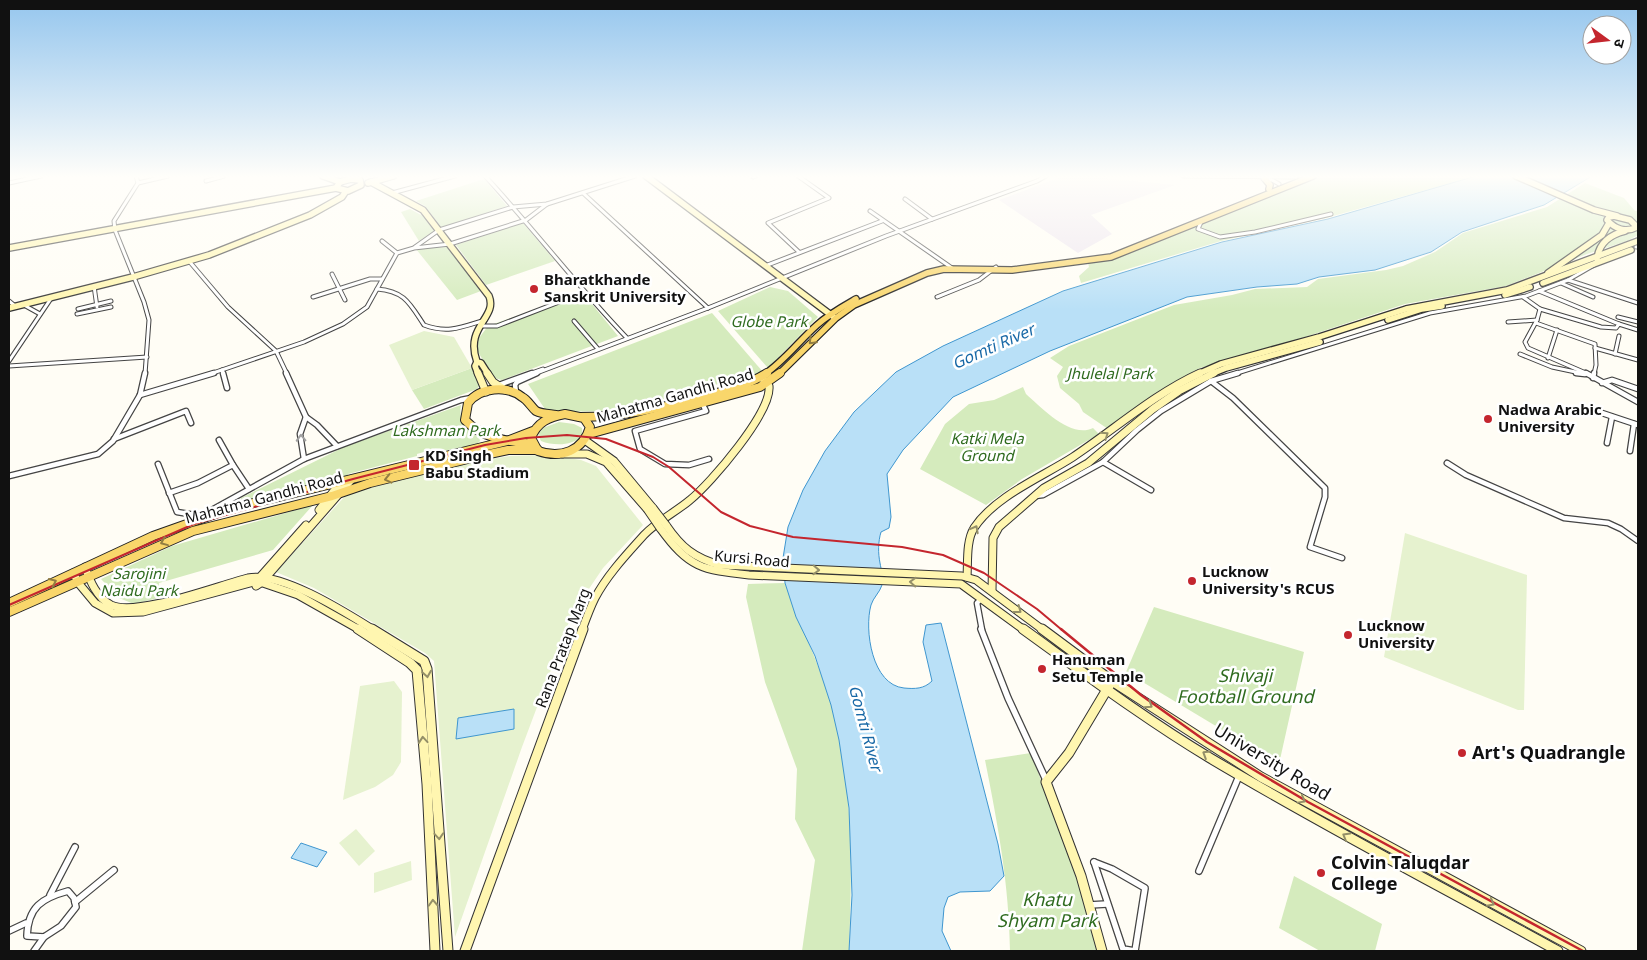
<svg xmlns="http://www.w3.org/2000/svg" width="1647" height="960" font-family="Georgia,'Noto Sans Devanagari',serif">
  <rect width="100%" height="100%" fill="#fffdf5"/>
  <polygon fill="#eee6ef" points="1063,176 1081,176 1175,185 1091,215 1112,234 1078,253 999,200"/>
  <g fill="#d5ebbd">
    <polygon points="1318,176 1476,176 1326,218 1221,241 1081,283 1079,276 1089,267 1088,263 1101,261"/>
    <polygon points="484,179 507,206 442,228 425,206 416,201"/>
    <polygon points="1585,183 1624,198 1635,211 1638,211 1638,235 1627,241 1587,254 1506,286 1405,304 1296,340 1200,368 1166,387 1108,429 1083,412 1079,404 1060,388 1057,376 1063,367 1050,358 1069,346 1174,305 1232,295 1255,289 1307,287 1318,279 1386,270 1403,266 1435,252 1463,233 1547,207"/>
    <polygon points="410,209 423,216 434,231 419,241 401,212"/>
    <polygon points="523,223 555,261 486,285 456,245"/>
    <polygon points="447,247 481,291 457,300 416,249"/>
    <polygon points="770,287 788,291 818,317 768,368 718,311"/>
    <polygon points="583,293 618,336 502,380 494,378 478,352 476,342 488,326"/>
    <polygon points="712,313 763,372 618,411 547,412 528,384"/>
    <polygon points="472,368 481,383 477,389 424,409 412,390"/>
    <path d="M1023 387 1026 394C1042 408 1071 439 1093 428L1099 434 1022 479 986 505 920 469 945 424 969 404 994 400Z"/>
    <path d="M461 405C458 420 466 430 479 437L480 441 476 445 431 453 427 451 417 454V456L348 474V478L242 503 241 498 344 447Z"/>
    <path d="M559 422 574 424 582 428V436C572 446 554 446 541 441L538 435 543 428Z"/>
    <polygon points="313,505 273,550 159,583 158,598 134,604 119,598 101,579 172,546"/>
    <path d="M785 583C799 624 819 662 831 704 854 782 852 871 849 951H802L815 860 795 819 797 769 765 682 746 597 748 584Z"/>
    <polygon points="1154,607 1304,652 1279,764 1126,672"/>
    <path d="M1031 753C1055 819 1081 884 1099 951H1010C1009 883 998 826 985 760Z"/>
    <polygon points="1294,876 1382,924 1375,951 1320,951 1279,928"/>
  </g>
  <g fill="#e6f2cf">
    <polygon points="424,331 454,337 472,368 412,390 389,345"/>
    <polygon points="547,455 581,460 596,466 643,525 603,568 572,614 522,747 455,937 434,661 425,653 314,588 276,572 347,494 466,463 510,456"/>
    <polygon points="1405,533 1527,575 1524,710 1518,710 1384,657"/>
    <polygon points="394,681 402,692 401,762 393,775 375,787 343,800 360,686"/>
    <polygon points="356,829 375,851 359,866 339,843"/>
    <polygon points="411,861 412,880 374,893 374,873"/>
  </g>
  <g fill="#b9e0f7" stroke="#3f96cf">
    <path d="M1476 176H1592L1544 205 1462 232 1431 252 1375 270 1319 277 1297 284 1257 287 1187 297 1050 351 953 397 903 450 887 474 891 517 889 528 881 532C878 542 878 553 880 563 881 569 884 579 882 585 880 592 873 598 871 605 864 630 872 685 904 688 915 689 924 689 932 681L923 642 926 625 941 623 998 844 1004 876 990 891 960 892 948 897 944 908 942 931 951 951H849L852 895 849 808 839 740 831 705 815 656 796 617 785 583 783 558 788 527 803 490 825 451 854 412 896 372 943 346 1063 291 1222 242 1328 219Z"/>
    <polygon points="514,709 514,729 456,739 458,718"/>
    <polygon points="301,843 327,852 317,867 291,858"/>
  </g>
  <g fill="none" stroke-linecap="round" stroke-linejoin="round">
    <g stroke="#444" stroke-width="5">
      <g id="street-far2">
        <polyline points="136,176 138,183 114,221 115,230 144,302 149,320 145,374"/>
        <path d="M485 176C534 229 577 286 627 338"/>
        <polyline points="798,176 829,198 768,223 799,252"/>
        <polyline points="1183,176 1296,177"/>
        <polyline points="753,177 756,176"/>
        <polyline points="1263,179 1272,180 1279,184"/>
        <polyline points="206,181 224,176"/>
        <polyline points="9,183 41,176"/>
        <polyline points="138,183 168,176"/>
        <polyline points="392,193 455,176"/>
        <polyline points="583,193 708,308"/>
        <polyline points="905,199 932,219"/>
        <polyline points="870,211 952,268"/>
        <polyline points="1202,220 1198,229 1220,237 1255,232 1331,214"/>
        <polyline points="382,241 397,253"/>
        <polyline points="415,247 439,230 513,207 547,204 635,176"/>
        <polyline points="1636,247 1638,247"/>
        <polyline points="189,261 228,307 276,351 287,374"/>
        <polyline points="765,266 882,221"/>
        <polyline points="332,274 345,300"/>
        <polyline points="1568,280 1638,303"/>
        <polyline points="1561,283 1593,297"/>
        <polyline points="94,286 97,307"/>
        <path d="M377 289C405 291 410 304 424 325 448 334 462 327 485 320"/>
        <polyline points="1539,291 1619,324"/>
        <polyline points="313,297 370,279 382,279"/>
        <polyline points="937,297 979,280 996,267"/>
        <polyline points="1523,297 1540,309 1537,320 1525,342 1528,348 1588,374"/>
        <polyline points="9,301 15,306"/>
        <polyline points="22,304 40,314"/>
        <polyline points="78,309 111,301"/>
        <polyline points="1540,309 1601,327 1616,328 1619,324 1638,330"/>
        <polyline points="77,314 111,307"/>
        <polyline points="1618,317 1638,322"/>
        <polyline points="574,321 598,349"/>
        <polyline points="1508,322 1537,320"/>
        <polyline points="1536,323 1595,344 1596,365 1594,374"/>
        <polyline points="480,326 497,326 585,292"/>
        <polyline points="1595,348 1638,360"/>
        <polyline points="1520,354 1552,367 1585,374"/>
        <polyline points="1615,354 1619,336"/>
        <polyline points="1548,358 1557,330"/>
        <polyline points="9,361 52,297"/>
        <polyline points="9,366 147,357"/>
        <polyline points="222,370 223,374"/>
        <polyline points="210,374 304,342 343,324 367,307 397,253 414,248 450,244 526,220 547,204"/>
        <polyline points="529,374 543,369"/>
        <polyline points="534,374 708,308 886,236 1037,181 1046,176"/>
        <polyline points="1234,374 1430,313 1526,296 1568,280 1594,265"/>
      </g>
    </g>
    <g stroke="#444" stroke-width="7">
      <g id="street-far1">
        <polyline points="223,373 227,388"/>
        <polyline points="286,373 306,417 317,425 337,446"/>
        <polyline points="1576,373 1585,374"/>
        <polyline points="1586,373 1638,402"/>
        <polyline points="1593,378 1594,373"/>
        <polyline points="1211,381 1233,398 1325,488 1325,497 1310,547 1342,558"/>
        <polyline points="1602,383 1612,380 1638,389"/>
        <polyline points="496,386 532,373"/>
        <polyline points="516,392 515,385 517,382 537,373"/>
        <polyline points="140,395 214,373"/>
        <polyline points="702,403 706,411 635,431 640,449 665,464 689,465 709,459"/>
        <polyline points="1596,411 1638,425"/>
        <polyline points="114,439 186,411 191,423"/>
        <polyline points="1607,443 1612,417"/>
        <polyline points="1630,451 1634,424"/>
        <polyline points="304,459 300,434 306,417"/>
        <polyline points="1103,462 1151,490"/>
        <polyline points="1447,463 1466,475 1564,518 1608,523 1621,529 1638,541"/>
        <polyline points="158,464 177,512 201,516"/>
        <polyline points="233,465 249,489"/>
        <polyline points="9,476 98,454 113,441 140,395 145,373"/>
        <polyline points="169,493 198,483 233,465 219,440"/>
        <polyline points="1035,496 1043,495 1103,462 1137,430 1161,411 1211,381 1238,373"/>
        <polyline points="199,517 304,459 461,400 471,398"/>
        <polyline points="981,599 977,603 982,630"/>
      </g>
    </g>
    <g stroke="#444" stroke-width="8">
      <g id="street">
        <polyline points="981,629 1008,698 1046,780"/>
        <polyline points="1094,862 1112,869 1145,888 1135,951"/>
        <polyline points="1094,862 1123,949 1135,951"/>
        <polyline points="1199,871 1239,776"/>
        <path d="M68 891 74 898 76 907 61 926 44 937 27 936C28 907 42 898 68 891Z"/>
        <polyline points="50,895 75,847"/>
        <polyline points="75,902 114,870"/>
        <polyline points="1089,905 1107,904"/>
        <polyline points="9,931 26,923"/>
        <polyline points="34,951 44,937"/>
      </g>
    </g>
    <g stroke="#333" stroke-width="8">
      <g id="secondary-far2">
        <polyline points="323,176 340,182"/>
        <polyline points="646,176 835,318"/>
        <polyline points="1516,176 1594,210 1617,216"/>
        <polygon points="351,179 360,180 361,185 348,191 336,188 340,182"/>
        <path d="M371 182 423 210 489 296C498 318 464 326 477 362L481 363 488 374"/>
        <polyline points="368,183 393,176"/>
        <path d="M1614 216 1630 220 1637 227C1626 233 1615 229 1607 220L1609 217Z"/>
        <polyline points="9,248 336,188"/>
        <path d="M1597 259C1599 243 1609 235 1625 231"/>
        <polyline points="1548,273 1602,235 1609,223"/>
        <polyline points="1543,283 1631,250"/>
        <polyline points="1505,295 1530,287"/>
        <polyline points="9,308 133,277 209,255 310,215 342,197 346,191"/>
        <polyline points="1388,320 1422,309 1442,306"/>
        <polyline points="477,362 475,366 478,374"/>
        <polyline points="1198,374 1221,364 1319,337 1406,309 1507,290 1638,241"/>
        <polyline points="1211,374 1226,368 1320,342"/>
      </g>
    </g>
    <g stroke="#333" stroke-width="9">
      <g id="secondary-far1">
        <polyline points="478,373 486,392"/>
        <polyline points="487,373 493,382 505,390"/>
        <polyline points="586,441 614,461 653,508"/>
        <polyline points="563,454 587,454 606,462 647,509"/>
        <polyline points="319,510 340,483"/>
        <path d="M666 525C681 547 694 558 720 565L962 576 976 580 1043 630"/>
        <path d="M660 528C689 568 702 570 749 575L961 584 1024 630"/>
        <path d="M85 567C90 581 97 598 111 605 137 617 219 585 248 578 281 571 345 612 374 630"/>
        <polyline points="73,573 80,585 95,603 113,613 143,612 257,581 298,595 360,630"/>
        <polyline points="260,577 306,525"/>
        <path d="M967 577C968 562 966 541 974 528 995 496 1042 477 1073 457 1115 429 1154 394 1200 373"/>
        <polyline points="256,586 262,582 352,479"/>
        <polyline points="992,591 993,538 999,527 1044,488 1088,463 1153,409 1179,391 1214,373"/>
        <path d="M582 630C586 619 590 608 595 598 607 575 627 554 644 535 657 521 676 512 690 500 711 483 772 412 769 386L762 378"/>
      </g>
    </g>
    <g stroke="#333" stroke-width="11">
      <g id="secondary">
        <polyline points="358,629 410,663 417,670 427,784 435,951"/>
        <polyline points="372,629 424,661 427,669 448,951"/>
        <path d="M1023 629C1084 673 1145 719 1210 758 1324 826 1442 887 1558 951"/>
        <polyline points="1042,629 1112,681 1261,777 1581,951"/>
        <polyline points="465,951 583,629"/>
        <polyline points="1102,951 1081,876 1046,782 1069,753 1112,681"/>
      </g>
    </g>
    <g stroke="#222" stroke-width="8">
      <g id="primary-far1">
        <polyline points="1265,179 1270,185 1269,189"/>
        <path d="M765 374C784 361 799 341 817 325 829 314 842 307 856 299"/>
        <polyline points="779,374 836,318 854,305 927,273 944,269 1012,270 1111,257 1313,176"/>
      </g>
    </g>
    <g stroke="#222" stroke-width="10">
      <g id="primary">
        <path d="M565 414 584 418 590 427C583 451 561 459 538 451L531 438C537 422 549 417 565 414Z"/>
        <path d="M580 417C622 417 661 408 702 397 725 391 746 386 767 373"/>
        <polyline points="589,434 760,387 780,373"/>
        <path d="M532 444C507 441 483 439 465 420L468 403C480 387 507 385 522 397 528 400 531 407 536 411 542 414 550 414 556 415"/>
        <polyline points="9,603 153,536 229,509 507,441 533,431"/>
        <polyline points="9,612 193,531 332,496 370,483 480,456 508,450 538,450"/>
      </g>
    </g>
    <use href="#street-far2" stroke="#fff" stroke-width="3"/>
    <use href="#street-far1" stroke="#fff" stroke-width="4.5"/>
    <use href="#street" stroke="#fff" stroke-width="5.5"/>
    <use href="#secondary-far2" stroke="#fff6b0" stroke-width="5.5"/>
    <use href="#secondary-far1" stroke="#fff6b0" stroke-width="7"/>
    <use href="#secondary" stroke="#fff6b0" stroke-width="9"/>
    <use href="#primary-far1" stroke="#f9d66b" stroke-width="5.5"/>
    <use href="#primary" stroke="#f9d66b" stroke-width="8"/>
    <polyline stroke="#c4262e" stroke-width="2" points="9,605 194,524 353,479 485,445 526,438 567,435 606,439 653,457 669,467 721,512 750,526 793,537 902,547 943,555 984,573 1037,609 1062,630"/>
    <polyline stroke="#c4262e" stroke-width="2.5" points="1061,629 1141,695 1207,742 1308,802 1583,951"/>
    <g stroke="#333" stroke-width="9" stroke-linecap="butt">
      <g id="secondary-bridge">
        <polyline points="653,508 666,525"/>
        <polyline points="647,509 660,528"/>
      </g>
    </g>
    <use href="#secondary-bridge" stroke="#fff6b0" stroke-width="7"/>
  </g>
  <defs><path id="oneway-chevron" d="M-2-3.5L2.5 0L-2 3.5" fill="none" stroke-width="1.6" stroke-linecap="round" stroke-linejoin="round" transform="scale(1.25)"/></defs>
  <g stroke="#917d42">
    <use href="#oneway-chevron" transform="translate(812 341) rotate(135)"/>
    <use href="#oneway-chevron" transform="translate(388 479) rotate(167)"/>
    <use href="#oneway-chevron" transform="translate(164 542) rotate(158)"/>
    <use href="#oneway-chevron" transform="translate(53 582) rotate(-25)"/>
  </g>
  <g stroke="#948f68">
    <use href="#oneway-chevron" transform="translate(1105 435) rotate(-35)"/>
    <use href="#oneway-chevron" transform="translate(975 529) rotate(-62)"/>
    <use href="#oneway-chevron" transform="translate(816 570) rotate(2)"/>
    <use href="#oneway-chevron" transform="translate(913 582) rotate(-177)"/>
    <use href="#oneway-chevron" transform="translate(1018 610) rotate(37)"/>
    <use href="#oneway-chevron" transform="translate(427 674) rotate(81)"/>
    <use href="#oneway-chevron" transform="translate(1149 705) rotate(33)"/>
    <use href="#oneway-chevron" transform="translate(423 740) rotate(-95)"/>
    <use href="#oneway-chevron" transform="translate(1206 754) rotate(-148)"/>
    <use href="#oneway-chevron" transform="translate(1302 800) rotate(29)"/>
    <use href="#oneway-chevron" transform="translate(439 836) rotate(86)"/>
    <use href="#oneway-chevron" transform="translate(1346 836) rotate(-150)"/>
    <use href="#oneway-chevron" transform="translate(433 903) rotate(-93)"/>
    <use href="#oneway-chevron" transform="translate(1491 903) rotate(28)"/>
  </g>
  <use stroke="#a0a0a0" href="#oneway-chevron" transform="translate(301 438) rotate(-92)"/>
  <linearGradient id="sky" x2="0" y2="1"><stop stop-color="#95c6ee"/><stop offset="0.57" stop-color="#fffefa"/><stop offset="1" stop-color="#fffefa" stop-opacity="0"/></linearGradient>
  <rect width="1647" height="310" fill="url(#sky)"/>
  <g fill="#c4262e" stroke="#fff" stroke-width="2">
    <circle cx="534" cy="289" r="5"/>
    <circle cx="1488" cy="419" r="5"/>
    <rect x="408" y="459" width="12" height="12" rx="2.5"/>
    <circle cx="1192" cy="581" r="5"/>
    <circle cx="1348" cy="635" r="5"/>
    <circle cx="1042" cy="669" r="5"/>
    <circle cx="1462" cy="753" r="5"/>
    <circle cx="1321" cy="873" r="5"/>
  </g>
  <g text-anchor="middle" stroke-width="5" stroke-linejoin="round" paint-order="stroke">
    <g font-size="15" font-weight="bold" fill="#111" stroke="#fff" text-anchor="start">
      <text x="544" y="285">Bharatkhande<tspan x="544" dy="17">Sanskrit University</tspan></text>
      <text x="1498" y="415">Nadwa Arabic<tspan x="1498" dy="17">University</tspan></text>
      <text x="425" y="461">KD Singh<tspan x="425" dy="17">Babu Stadium</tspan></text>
      <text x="1202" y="577">Lucknow<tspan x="1202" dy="17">University's RCUS</tspan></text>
      <text x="1358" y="631">Lucknow<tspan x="1358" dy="17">University</tspan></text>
      <text x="1052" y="665">Hanuman<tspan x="1052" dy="17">Setu Temple</tspan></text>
    </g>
    <g font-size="15" font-style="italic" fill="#2f6b1f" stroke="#fff">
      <text x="769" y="327">Globe Park</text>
      <text x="1110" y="379">Jhulelal Park</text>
      <text x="446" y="436">Lakshman Park</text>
      <text x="987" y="444">Katki Mela<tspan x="987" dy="17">Ground</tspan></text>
      <text x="139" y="579">Sarojini<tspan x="139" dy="17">Naidu Park</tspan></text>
    </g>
    <g font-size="15" fill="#111" stroke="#fff">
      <text transform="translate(675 396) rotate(-16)" y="5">Mahatma Gandhi Road</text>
      <text transform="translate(264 498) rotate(-15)" y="5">Mahatma Gandhi Road</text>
      <text transform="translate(752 559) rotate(5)" y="5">Kursi Road</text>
      <text transform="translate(563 648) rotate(-69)" y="5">Rana Pratap Marg</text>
    </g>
    <g font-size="16" font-style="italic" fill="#1768a6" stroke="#fff">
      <text transform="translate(993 346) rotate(-24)" y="6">Gomti River</text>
      <text transform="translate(866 728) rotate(75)" y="6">Gomti River</text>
    </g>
    <g font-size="18" font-style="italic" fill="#2f6b1f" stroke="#fff">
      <text x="1245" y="682">Shivaji<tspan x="1245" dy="21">Football Ground</tspan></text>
      <text x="1047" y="906">Khatu<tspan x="1047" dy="21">Shyam Park</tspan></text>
    </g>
    <g font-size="18" font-weight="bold" fill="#111" stroke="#fff" text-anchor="start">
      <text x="1472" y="759">Art's Quadrangle</text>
      <text x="1331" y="869">Colvin Taluqdar<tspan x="1331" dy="21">College</tspan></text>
    </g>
    <g font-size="18" fill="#111" stroke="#fff">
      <text transform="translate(1272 762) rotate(31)" y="6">University Road</text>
    </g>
  </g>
  <rect width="1647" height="960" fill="none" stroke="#111111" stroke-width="20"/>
  <g transform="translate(1607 40) rotate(105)"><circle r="24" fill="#ffffff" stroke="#a0a0a0"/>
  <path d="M0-4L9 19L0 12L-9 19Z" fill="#c4262e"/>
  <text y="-8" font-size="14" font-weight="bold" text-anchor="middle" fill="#111111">उ</text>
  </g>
</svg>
